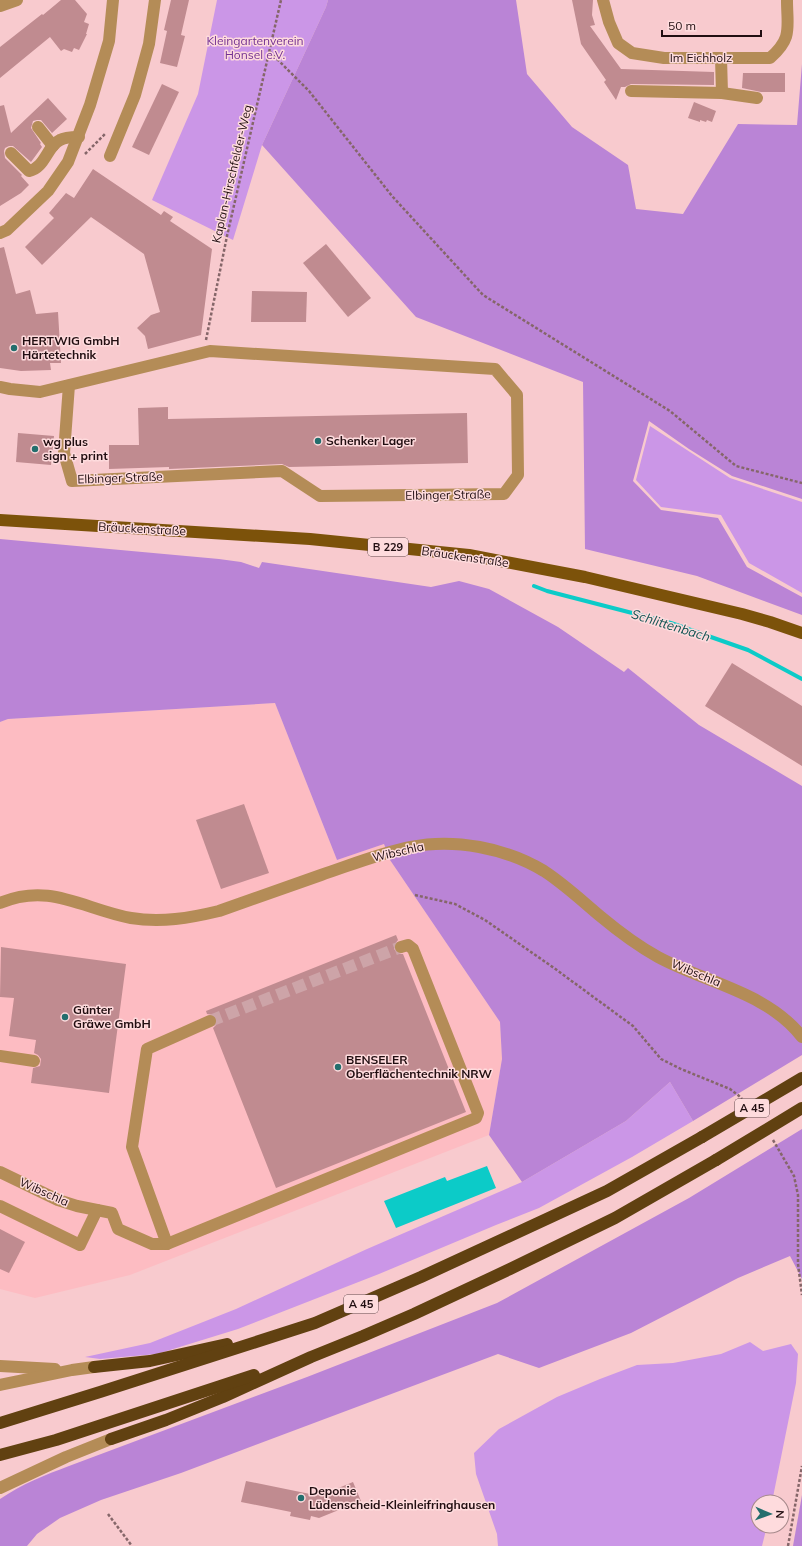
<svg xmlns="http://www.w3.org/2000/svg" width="802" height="1546" font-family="Mulish,sans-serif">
  <rect width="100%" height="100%" fill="#f8cace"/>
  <polygon fill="#fdbcc2" points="275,703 337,860 384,844 390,860 500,1022 502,1059 489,1135 130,1275 35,1298 0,1289 0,722 8,719"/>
  <g fill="#cb96e7">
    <polygon points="217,0 328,0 326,7 262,145 233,240 152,200 198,94"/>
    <polygon points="650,426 730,478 802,502 802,593 749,563 721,515 661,507 636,480"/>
    <polygon points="670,1082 693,1121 632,1157 539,1208 496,1225 379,1274 238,1329 157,1354 100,1359 85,1357 150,1343 236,1309 367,1249 522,1182 626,1121"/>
    <polygon points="750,1342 763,1351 791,1344 798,1354 796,1383 772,1502 758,1502 758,1526 767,1526 762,1546 498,1546 497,1534 476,1474 474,1453 499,1429 557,1397 600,1379 637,1365 673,1363 721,1354"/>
  </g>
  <g fill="#ba84d6">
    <polygon points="328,0 516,0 527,74 572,127 628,165 636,209 683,214 738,124 797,125 802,64 802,499 732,476 689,449 649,421 633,481 661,510 718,518 747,567 802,597 802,615 697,576 585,549 583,382 416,317 262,145 326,7"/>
    <polygon points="0,539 219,559 241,562 259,568 262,562 431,587 459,581 489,589 558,627 624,672 628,668 699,725 802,786 802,1055 693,1121 670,1082 626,1121 522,1182 489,1135 502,1059 500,1022 390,860 384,844 337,860 275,703 8,719 0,722"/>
    <path d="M802 1129V1279L790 1256 738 1278 631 1333 539 1368 498 1354 181 1473 101 1500 60 1518 37 1534 27 1546H0V1499C22 1484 45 1475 69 1466L307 1377 497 1303 689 1198Z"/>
    <polygon points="802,1495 802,1546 793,1546"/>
  </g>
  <polygon fill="#0ccbc8" points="487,1166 496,1188 396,1228 384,1201 445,1177 447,1181"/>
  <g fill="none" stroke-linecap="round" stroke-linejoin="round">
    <polyline stroke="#0ccbc8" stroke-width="4" points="534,586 547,591 671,623 748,650 802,679"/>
  </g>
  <g fill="#c08b90">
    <polygon points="61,0 75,0 87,14 84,22 89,24 86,34 87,34 79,50 74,48 72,52 64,49 61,51 50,37 0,78 0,47 42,14 43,15"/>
    <polygon points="171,0 189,0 181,35 185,36 177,67 160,63 167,31 164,30"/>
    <polygon points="572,0 593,0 592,15 595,25 590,26 621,69 714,72 714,85 631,84 625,87 621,87 616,100 604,82 606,80 581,44"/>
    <polygon points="743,73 785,73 785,92 761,92 742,88"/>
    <polygon points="162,84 179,92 149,155 132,147"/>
    <polygon points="48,98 67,119 52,133 41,120 37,120 33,121 31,128 41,143 40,144 42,147 31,162 13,146 9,146 5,148 4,151 5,158 22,175 21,176 29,185 21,193 0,206 0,106 4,105 11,133"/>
    <polygon points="694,102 716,111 712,122 707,120 706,122 700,120 700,122 688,118"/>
    <polygon points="93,169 161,215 164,211 173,217 170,221 212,249 201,335 148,349 145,336 137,328 151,315 160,312 144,254 91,217 42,265 25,247 54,218 49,213 66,193 74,198"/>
    <polygon points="326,244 371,298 348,317 303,263"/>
    <polygon points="4,247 16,294 30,290 36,314 58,312 61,363 50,363 51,370 21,371 0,368 0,248"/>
    <polygon points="252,291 307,292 306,322 251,322"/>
    <polygon points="168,407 168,419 467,413 468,463 289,467 282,464 169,469 169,467 109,469 109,445 139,445 138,408"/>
    <polygon points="18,433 54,436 51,465 16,462"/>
    <polygon points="732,663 802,706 802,766 705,706"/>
    <polygon points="244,804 269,873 221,889 196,820"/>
    <polygon points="396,935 398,940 394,945 394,949 399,954 403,954 466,1112 276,1188 213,1028 216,1025 217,1018 214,1015 207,1014 206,1011"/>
    <polygon points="1,947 126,964 109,1093 31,1083 33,1068 40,1066 41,1059 38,1055 34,1053 36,1040 9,1036 14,998 0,997"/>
    <polygon points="0,1229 25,1242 9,1273 0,1269"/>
    <polygon points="246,1481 315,1495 323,1492 324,1494 353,1482 361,1501 319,1518 311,1516 310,1520 290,1516 291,1512 241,1502"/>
  </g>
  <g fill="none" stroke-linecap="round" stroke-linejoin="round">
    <polyline stroke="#cda4a8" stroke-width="12" stroke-dasharray="12 6" stroke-linecap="butt" points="210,1021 401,947"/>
    <g stroke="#856669" stroke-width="2.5" stroke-dasharray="3 2" stroke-linecap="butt">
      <polyline points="270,52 309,91 392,196 483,295 670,411 736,466 802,483"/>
      <polyline points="85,154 105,134"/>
      <polyline points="206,340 227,236 281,0"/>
      <polyline points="415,895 455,904 485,920 554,968 633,1026 661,1059 681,1069 730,1089 738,1095 742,1099"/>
      <polyline points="773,1140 794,1176 798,1195 798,1264 802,1295"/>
      <polyline points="108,1514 132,1546"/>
      <polyline points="788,1546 802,1466"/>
    </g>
    <g stroke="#b48c57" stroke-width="12">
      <path d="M603 0 609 22 618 43 632 53 664 58H770C793 38 787 28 787 0"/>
      <polyline points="0,6 17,0"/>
      <polyline points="721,58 722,93"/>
      <polyline points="631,91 722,93 757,98"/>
      <polyline points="38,127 53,146"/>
      <path d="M11 153 29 171C45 168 47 146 60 140 65 137 73 137 79 137"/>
      <polyline points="110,156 135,95 149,44 155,0"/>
      <polyline points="0,233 7,230 48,191 68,162 90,105 109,41 113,0"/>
      <polyline points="0,387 10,389 40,392 210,351 495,369 517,395 518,475 504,494 320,496 282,471 72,481 64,453 69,385"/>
      <path d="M0 903C50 882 83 909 131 918 161 923 190 918 219 911 253 899 287 887 321 875 351 865 380 853 411 847 454 838 506 848 544 871 564 884 581 900 600 916 618 931 638 946 658 957 706 983 767 992 802 1037"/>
      <polyline points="0,1056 34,1061"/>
      <polyline points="0,1172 58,1200 77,1206 112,1213 118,1229 152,1244 167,1244 476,1118 478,1113 413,949 408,945 401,947"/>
      <polyline points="0,1206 80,1245 97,1210"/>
      <polyline points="167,1244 132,1147 147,1049 210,1021"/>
      <polyline points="0,1366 55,1369"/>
      <polyline points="0,1385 72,1370 94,1367"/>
      <polyline points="0,1488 66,1457 111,1439"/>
    </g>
    <polyline stroke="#7c520a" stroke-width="12" points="0,520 310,539 469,555 585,577 742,614 770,622 802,633"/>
    <g stroke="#614111" stroke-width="12">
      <polyline points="94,1367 150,1361 227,1344"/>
      <polyline points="0,1423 100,1392 315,1323 421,1277 607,1191 702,1137"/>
      <polyline points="111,1439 166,1420 223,1397 311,1357 363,1336 414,1314 510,1269 615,1218 716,1160"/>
      <polyline points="0,1455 56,1440 254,1375"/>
    </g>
    <g stroke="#614111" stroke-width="12">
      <polyline points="702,1137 802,1078"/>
      <polyline points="716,1160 802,1108"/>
    </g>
  </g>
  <g fill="#236e6d" stroke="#fedbdd" stroke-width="1.5">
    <circle cx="14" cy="348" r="4"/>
    <circle cx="318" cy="441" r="4"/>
    <circle cx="35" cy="449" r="4"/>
    <circle cx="65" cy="1017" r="4"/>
    <circle cx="338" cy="1067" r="4"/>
    <circle cx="301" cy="1498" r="4"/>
  </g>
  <g text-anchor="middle" stroke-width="3" stroke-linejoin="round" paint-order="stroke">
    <g fill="#fedbdd" stroke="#634c4e" stroke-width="1">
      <rect x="368" y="538" width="40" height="18" rx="3"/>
      <rect x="735" y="1099" width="34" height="18" rx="3"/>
      <rect x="344" y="1295" width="34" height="18" rx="3"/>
    </g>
    <g font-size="11" font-weight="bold" fill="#210e11">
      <text x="388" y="551">B 229</text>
      <text x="752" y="1112">A 45</text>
      <text x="361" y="1308">A 45</text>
    </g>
    <g font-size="12" fill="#733192" stroke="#fedbdd">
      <text x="255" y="45">Kleingartenverein<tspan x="255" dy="14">Honsel e.V.</tspan></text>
    </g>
    <g font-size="12" fill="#210e11" stroke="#fedbdd">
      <text x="701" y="62">Im Eichholz</text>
      <text transform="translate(232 174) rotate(-77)" y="4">Kaplan-Hirschfelder-Weg</text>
      <text transform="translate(120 478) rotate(-2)" y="4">Elbinger Straße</text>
      <text transform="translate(448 495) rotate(-1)" y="4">Elbinger Straße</text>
      <text transform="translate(142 529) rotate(3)" y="4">Bräuckenstraße</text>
      <text transform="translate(465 557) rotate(8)" y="4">Bräuckenstraße</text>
      <text transform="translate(398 852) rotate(-13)" y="4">Wibschla</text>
      <text transform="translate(696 973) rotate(23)" y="4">Wibschla</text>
      <text transform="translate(44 1192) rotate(24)" y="4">Wibschla</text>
    </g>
    <g font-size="12" font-weight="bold" fill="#210e11" stroke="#fedbdd" text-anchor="start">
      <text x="22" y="345">HERTWIG GmbH<tspan x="22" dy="14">Härtetechnik</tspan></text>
      <text x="326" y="445">Schenker Lager</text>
      <text x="43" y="446">wg plus<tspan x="43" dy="14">sign + print</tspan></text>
      <text x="73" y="1014">Günter<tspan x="73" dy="14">Gräwe GmbH</tspan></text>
      <text x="346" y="1064">BENSELER<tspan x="346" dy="14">Oberflächentechnik NRW</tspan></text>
      <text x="309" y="1495">Deponie<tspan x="309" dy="14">Lüdenscheid-Kleinleifringhausen</tspan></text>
    </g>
    <g font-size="13" font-style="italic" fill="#0e5251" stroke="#fedbdd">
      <text transform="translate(671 625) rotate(17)" y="5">Schlittenbach</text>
    </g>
  </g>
  <g transform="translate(770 1514) rotate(92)"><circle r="19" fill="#fedbdd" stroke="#a6898b"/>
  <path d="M0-3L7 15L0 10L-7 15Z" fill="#236e6d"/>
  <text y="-6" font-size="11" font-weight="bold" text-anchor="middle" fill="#210e11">N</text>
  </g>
  <path d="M662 30v6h99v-6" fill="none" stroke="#210e11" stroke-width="2"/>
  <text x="668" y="30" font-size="12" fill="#210e11" stroke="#fedbdd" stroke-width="3" paint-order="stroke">50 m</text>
</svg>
